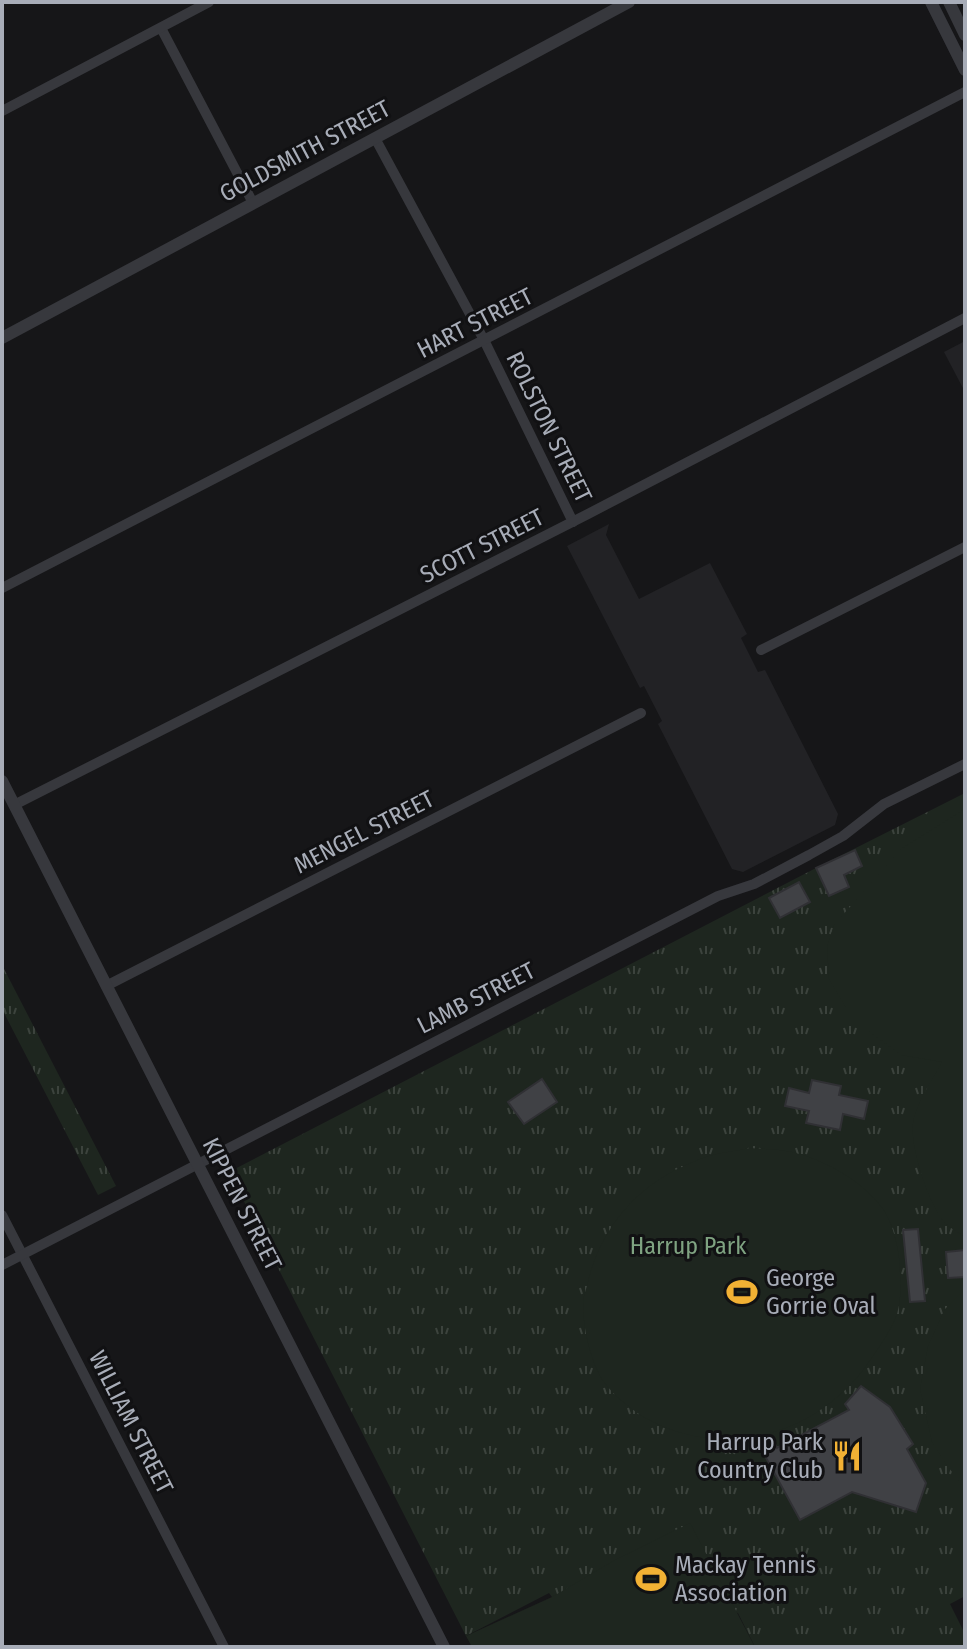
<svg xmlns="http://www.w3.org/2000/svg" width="967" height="1649" font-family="'Fira Sans Condensed',sans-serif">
  <defs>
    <pattern id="grass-tufts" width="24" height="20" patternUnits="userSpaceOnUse" patternTransform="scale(2)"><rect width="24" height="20" fill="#1e261f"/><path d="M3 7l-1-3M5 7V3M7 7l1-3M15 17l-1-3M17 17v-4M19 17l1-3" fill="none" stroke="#3c433d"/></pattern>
  </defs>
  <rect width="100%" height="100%" fill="#161618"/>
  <g fill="#222225">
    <polygon points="965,341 965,392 944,352"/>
    <polygon points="609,524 606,535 639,599 710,563 747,634 741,638 758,672 765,670 838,814 835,825 743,872 732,869 658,724 662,721 644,686 640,688 567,546"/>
  </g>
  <g fill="url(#grass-tufts)">
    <polygon points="965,793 965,1596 950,1604 965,1634 965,1647 755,1647 738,1613 552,1597 549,1593 466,1636 229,1172 816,868"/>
    <polygon points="2,965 116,1186 98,1195 2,1009"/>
  </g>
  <g fill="#1e261f">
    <path d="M965 809V1237C959 1233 950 1228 945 1223 929 1205 910 1148 913 1124 915 1105 933 1079 942 1062L901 1055 870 1032 845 1006 829 979 827 947 834 925 901 849Z"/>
    <path d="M750 1148C764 1149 779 1149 792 1152 825 1160 863 1181 883 1209 894 1225 900 1253 900 1272 901 1285 901 1301 897 1314 892 1328 882 1343 873 1356 823 1434 724 1464 642 1416 627 1406 607 1390 599 1374 589 1354 583 1326 583 1304 583 1298 585 1292 587 1286 595 1249 615 1214 645 1190 663 1175 687 1163 709 1156 722 1152 737 1151 750 1148Z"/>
    <polygon points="965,1289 965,1489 946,1464 932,1442 920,1389 928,1346 945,1309"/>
    <polygon points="690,1523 755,1647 472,1647 466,1636 552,1597 615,1560"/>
  </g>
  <g fill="#404145" stroke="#303034" stroke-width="2">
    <polygon points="855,850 862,866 844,875 849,887 829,896 816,868"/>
    <polygon points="799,882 810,902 780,918 769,898"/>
    <polygon points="542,1079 557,1102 524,1124 508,1102"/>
    <polygon points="812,1080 841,1086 839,1095 868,1101 864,1119 843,1114 840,1130 806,1123 809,1111 785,1106 789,1088 809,1093"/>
    <polygon points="918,1229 925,1301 910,1302 903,1230"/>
    <polygon points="965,1250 965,1277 948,1278 946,1252"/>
    <polygon points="861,1386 890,1407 913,1444 907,1449 926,1483 916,1512 852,1492 800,1520 759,1445 772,1438 777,1448 849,1410 845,1404"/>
  </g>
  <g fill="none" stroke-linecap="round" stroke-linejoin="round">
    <g stroke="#37383d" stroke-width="10">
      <polyline points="161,28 253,203"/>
      <polyline points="2,111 209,2"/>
      <polyline points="375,138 484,340 573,522"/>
      <polyline points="2,588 965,92"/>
      <polyline points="761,650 965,547"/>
      <polyline points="14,805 588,514 965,318"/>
      <polyline points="106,986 641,713"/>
      <polyline points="2,1215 224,1647"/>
      <polyline points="2,1265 718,896 754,884 809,855 843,836 884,804 965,764"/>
    </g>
    <g stroke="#37383d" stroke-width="12">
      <polyline points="931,2 965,70"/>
      <polyline points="949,2 965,35"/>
      <polyline points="2,338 629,2"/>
      <polyline points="2,781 444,1647"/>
    </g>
  </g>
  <defs>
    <g id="stadium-bare" transform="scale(2.4)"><path d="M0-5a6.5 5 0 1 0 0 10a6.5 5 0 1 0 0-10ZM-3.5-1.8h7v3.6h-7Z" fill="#f2b134" stroke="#111113" stroke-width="2.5" paint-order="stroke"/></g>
    <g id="restaurant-bare" transform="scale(2.4)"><path d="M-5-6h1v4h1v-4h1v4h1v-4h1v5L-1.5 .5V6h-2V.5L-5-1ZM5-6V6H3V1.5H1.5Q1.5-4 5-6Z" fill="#f2b134" stroke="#111113" stroke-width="2.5" paint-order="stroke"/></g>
  </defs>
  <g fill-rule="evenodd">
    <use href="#stadium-bare" x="742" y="1292"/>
    <use href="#restaurant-bare" x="847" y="1456"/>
    <use href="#stadium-bare" x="651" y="1579"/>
  </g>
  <g text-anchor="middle" stroke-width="6" stroke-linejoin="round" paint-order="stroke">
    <g font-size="24" fill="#a8adb8" stroke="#111113">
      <text transform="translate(305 151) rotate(-28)" y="8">GOLDSMITH STREET</text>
      <text transform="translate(475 323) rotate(-27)" y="8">HART STREET</text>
      <text transform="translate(549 427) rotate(64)" y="8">ROLSTON STREET</text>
      <text transform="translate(482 546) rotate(-27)" y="8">SCOTT STREET</text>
      <text transform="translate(364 832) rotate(-27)" y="8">MENGEL STREET</text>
      <text transform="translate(476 998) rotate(-27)" y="8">LAMB STREET</text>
      <text transform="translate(242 1204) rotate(63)" y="8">KIPPEN STREET</text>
      <text transform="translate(131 1422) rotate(63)" y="8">WILLIAM STREET</text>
    </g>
    <g font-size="24" fill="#7fa381" stroke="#111113">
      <text x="688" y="1254">Harrup Park</text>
    </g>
    <g font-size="24" fill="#a8adb8" stroke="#111113" text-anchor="start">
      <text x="766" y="1286">George<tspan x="766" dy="28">Gorrie Oval</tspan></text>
      <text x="823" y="1450" text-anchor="end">Harrup Park<tspan x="823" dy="28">Country Club</tspan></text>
      <text x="675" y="1573">Mackay Tennis<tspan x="675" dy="28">Association</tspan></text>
    </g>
  </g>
  <rect width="967" height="1649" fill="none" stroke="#a8adb8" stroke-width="8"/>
</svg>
